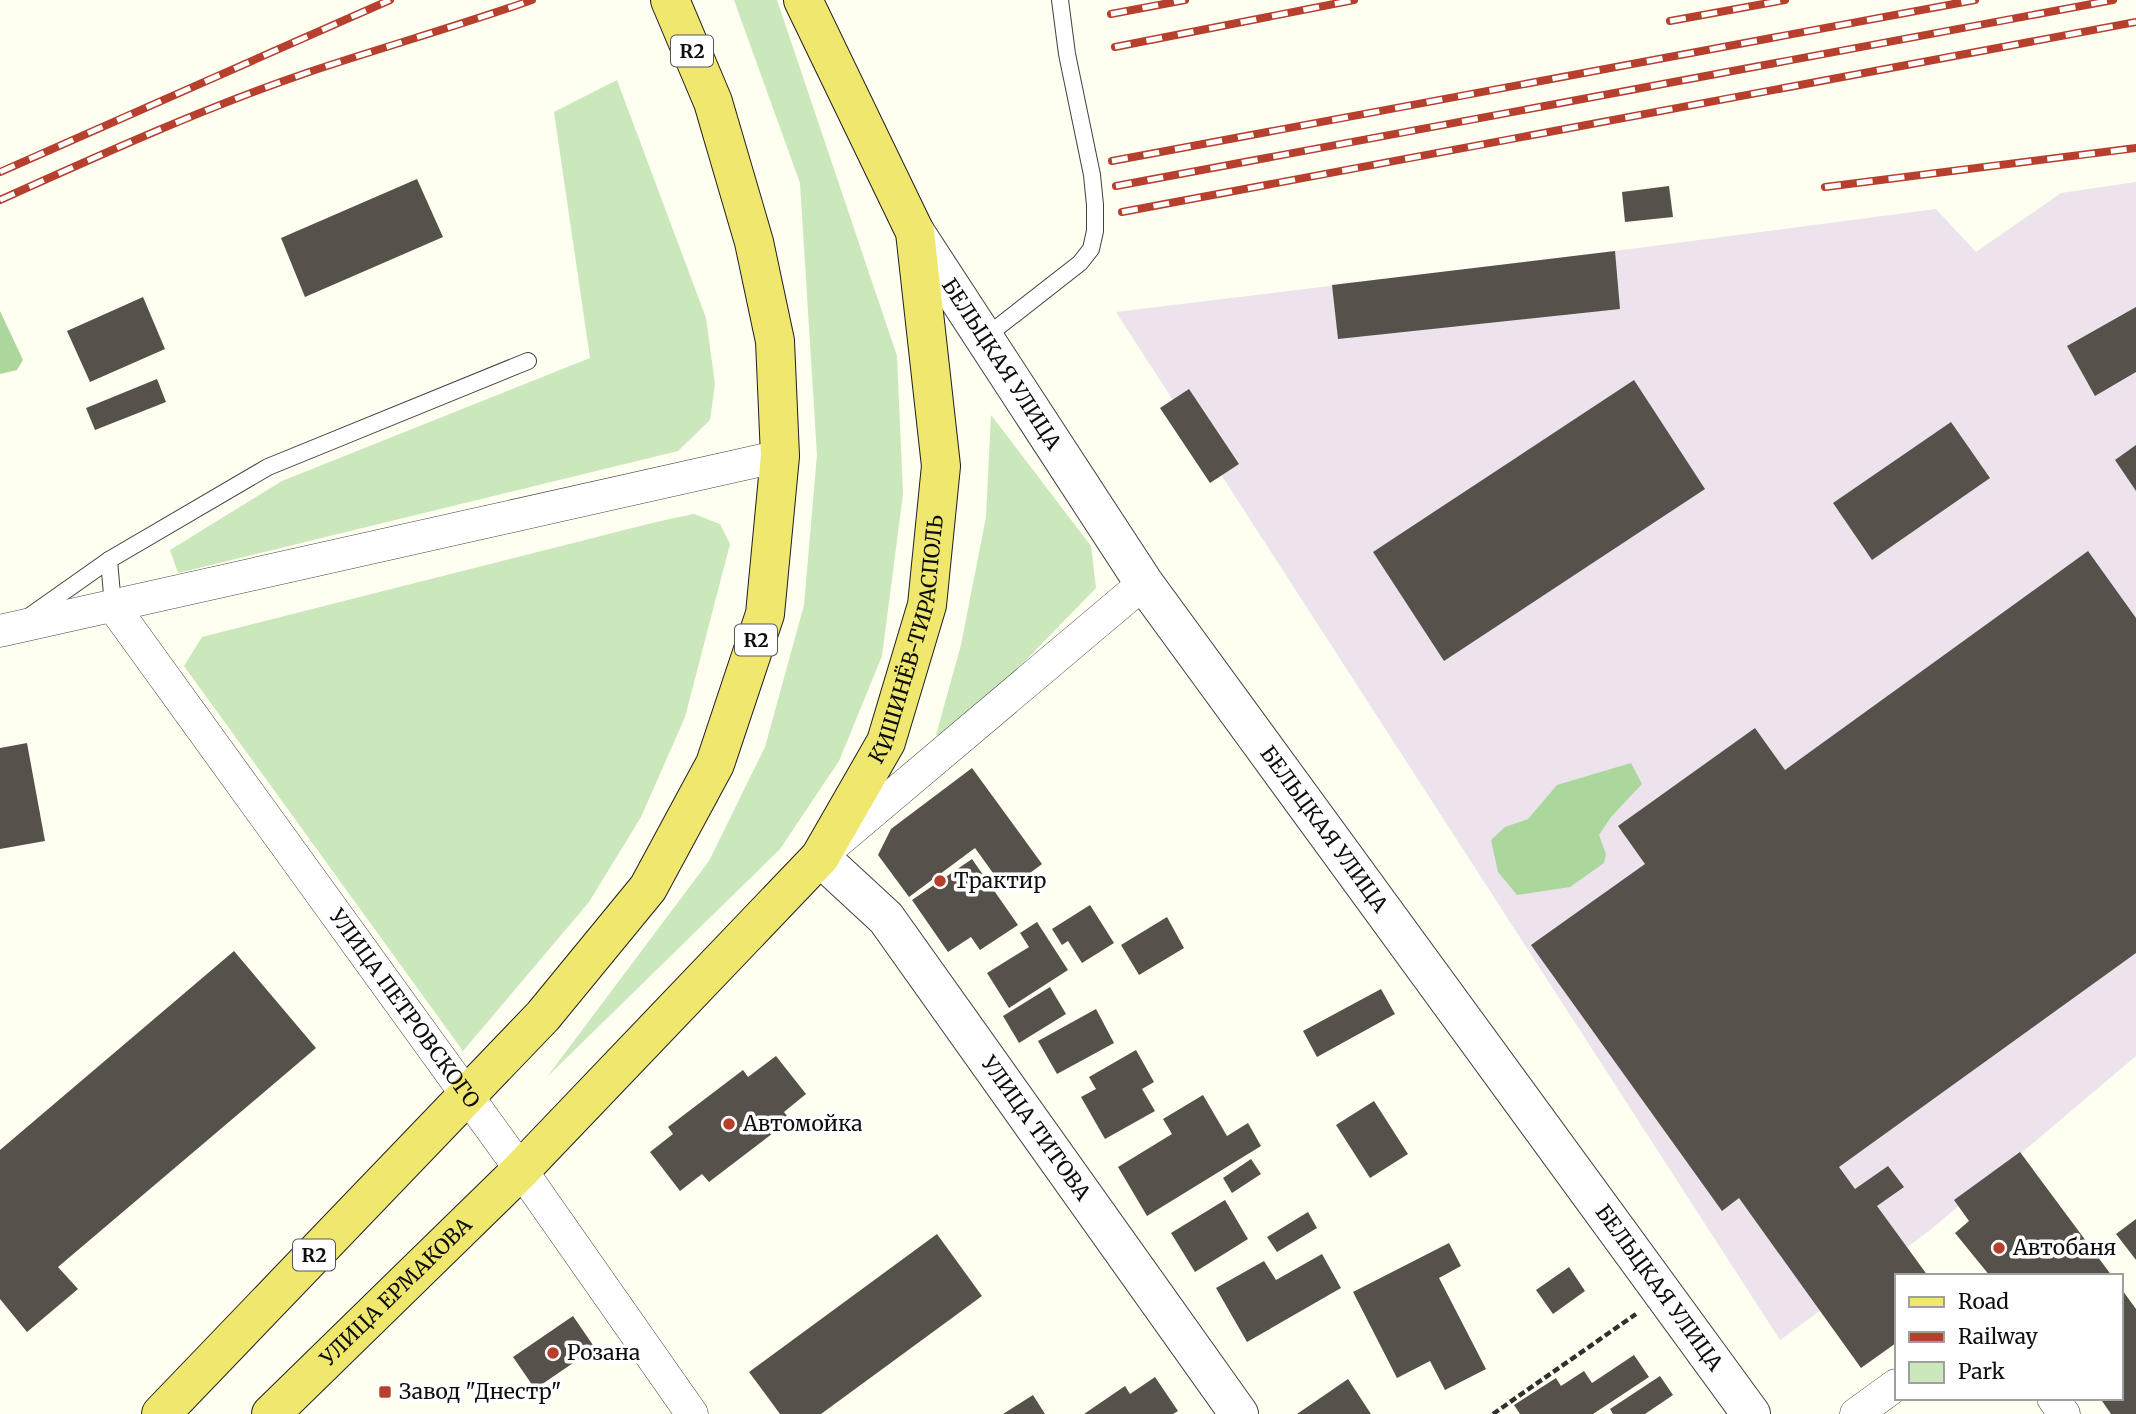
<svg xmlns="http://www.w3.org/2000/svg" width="2136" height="1414" font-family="Merriweather,serif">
  <rect width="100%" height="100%" fill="#fefef1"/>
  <polygon fill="#ece3ec" points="2136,182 2136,1056 1929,1231 1780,1340 1116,312 1615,251 1936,209 1976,252 2061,193"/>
  <g fill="#cbe7bc">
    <polygon points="734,0 777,0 897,356 903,494 882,656 839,761 780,849 547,1077 709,861 765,747 804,605 817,455 800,183"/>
    <polygon points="617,80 706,318 715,384 710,420 678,451 178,573 170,550 282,481 590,358 554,112"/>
    <polygon points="991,415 1091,546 1096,588 949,739 936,735 961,645 986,517"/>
    <polygon points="694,514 720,524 730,544 685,717 641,817 589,902 463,1051 184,666 202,637 656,522"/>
  </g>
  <g fill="#acd79c">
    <polygon points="0,311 23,360 17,370 0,374"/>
    <polygon points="1631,763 1642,784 1611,817 1599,835 1606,854 1604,863 1570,887 1517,895 1498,872 1491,840 1505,827 1528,819 1557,785"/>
  </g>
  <g fill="#56524b">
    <polygon points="417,179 443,237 305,297 281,238"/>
    <polygon points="1669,186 1673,217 1625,222 1622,192"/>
    <polygon points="1615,251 1620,309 1338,339 1332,285"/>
    <polygon points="143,297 165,349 90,382 67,331"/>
    <polygon points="2136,307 2136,372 2095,396 2067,346"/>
    <polygon points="157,379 166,402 95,430 86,408"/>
    <polygon points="1634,380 1705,489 1444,661 1373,552"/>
    <polygon points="1189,389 1239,464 1210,483 1160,408"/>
    <polygon points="1951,422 1990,478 1872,560 1833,503"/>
    <polygon points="2136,445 2136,491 2115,460"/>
    <polygon points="2088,551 2136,618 2136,953 1839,1167 1855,1189 1888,1166 1904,1187 1877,1206 1928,1276 1896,1276 1896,1343 1861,1368 1739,1198 1722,1211 1531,945 1645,864 1618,826 1755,728 1785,770"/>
    <polygon points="27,743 45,841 0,849 0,748"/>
    <polygon points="972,768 1042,864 1006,891 975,848 909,897 878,855 891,829"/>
    <polygon points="972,859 1018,925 980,950 971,937 948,952 912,900"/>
    <polygon points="1090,905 1114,943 1082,963 1068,941 1062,945 1052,929"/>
    <polygon points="1167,917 1184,948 1139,975 1121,945"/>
    <polygon points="1037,922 1068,970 1009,1008 987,973 1029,947 1020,933"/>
    <polygon points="234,951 316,1048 58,1267 78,1289 27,1332 0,1299 0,1150"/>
    <polygon points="1050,987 1066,1014 1019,1043 1003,1016"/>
    <polygon points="1381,989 1395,1014 1317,1057 1303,1031"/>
    <polygon points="1096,1009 1114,1043 1057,1074 1038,1041"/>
    <polygon points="1136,1050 1154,1082 1142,1089 1155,1111 1105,1139 1081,1097 1096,1089 1089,1077"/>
    <polygon points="776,1056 806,1094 784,1112 790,1120 709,1182 702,1174 680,1191 650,1152 673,1134 668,1127 743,1070 748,1077"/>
    <polygon points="1203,1095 1227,1136 1248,1123 1261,1146 1147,1216 1118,1167 1172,1134 1163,1119"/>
    <polygon points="1374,1101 1408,1154 1370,1178 1336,1125"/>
    <polygon points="2020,1152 2112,1276 1990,1276 1955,1233 1969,1221 1954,1200"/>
    <polygon points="1251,1159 1261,1174 1232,1193 1223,1178"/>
    <polygon points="1225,1200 1248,1239 1195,1272 1171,1233"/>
    <polygon points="1308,1212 1317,1228 1277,1252 1267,1237"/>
    <polygon points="2136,1219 2136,1260 2116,1234"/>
    <polygon points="937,1234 982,1296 821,1414 780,1414 749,1372"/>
    <polygon points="1449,1243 1461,1266 1439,1278 1486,1369 1445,1390 1430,1361 1397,1378 1353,1292"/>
    <polygon points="1322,1254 1341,1288 1247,1342 1216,1288 1264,1261 1276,1280"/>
    <polygon points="1569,1267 1585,1291 1553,1314 1536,1290"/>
    <polygon points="2120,1287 2136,1309 2136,1414 2111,1414 2100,1398 2120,1398"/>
    <polygon points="573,1316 595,1348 535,1389 513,1357"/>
    <polygon points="1634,1355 1649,1377 1593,1414 1520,1414 1514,1405 1556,1378 1561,1386 1584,1371 1592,1383"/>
    <polygon points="1660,1376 1673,1395 1645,1414 1613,1414 1610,1409"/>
    <polygon points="1155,1377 1178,1411 1173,1414 1084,1414 1125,1386 1130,1394"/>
    <polygon points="1348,1379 1371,1414 1297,1414"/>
    <polygon points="1033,1395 1045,1414 1003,1414"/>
  </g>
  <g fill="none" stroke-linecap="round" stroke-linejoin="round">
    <g stroke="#414141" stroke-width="18">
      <g id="service">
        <polyline points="984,338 1080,263 1091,249 1095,231 1095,205 1092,175 1067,54 1060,0"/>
        <polyline points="113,606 109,560 268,467 528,361"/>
        <polyline points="31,615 109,560"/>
      </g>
    </g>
    <g stroke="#414141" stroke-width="33">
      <g id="minor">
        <path id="s1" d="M113 606 521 1170 692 1414"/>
        <polyline points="0,631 780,456"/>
        <polyline points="830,848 1144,583"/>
        <polyline points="2053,1398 2064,1414"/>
        <polyline points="1856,1414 1896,1385"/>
      </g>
    </g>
    <g stroke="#414141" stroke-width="40">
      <g id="tertiary">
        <path id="s2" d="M915 232 1144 583 1751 1414"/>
        <path id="s3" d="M820 857 886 918 1239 1414"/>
      </g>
    </g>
    <g stroke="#1f1f1f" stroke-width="40">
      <g id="primary">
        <polyline points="161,1414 543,1016 648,888 715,764 765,614 780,456 775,341 754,242 713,102 670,0"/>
        <path id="s4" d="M271 1414 521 1170 820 857 886 742 927 605 941 466 915 232 803 0"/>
      </g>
    </g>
    <polyline stroke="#303030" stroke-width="4.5" stroke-dasharray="7 3.5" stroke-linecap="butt" points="1493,1414 1636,1314"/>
    <use href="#service" stroke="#fff" stroke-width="16"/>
    <use href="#minor" stroke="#fff" stroke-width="32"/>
    <use href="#tertiary" stroke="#fff" stroke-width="38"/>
    <use href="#primary" stroke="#f0e76e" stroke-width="38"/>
    <g stroke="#b73f2e" stroke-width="8">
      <g id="rail">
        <polyline points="1111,14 1185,0"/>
        <polyline points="1670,21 1785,0"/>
        <polyline points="1115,47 1354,0"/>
        <polyline points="1112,161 1975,0"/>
        <polyline points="0,172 390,0"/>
        <polyline points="1116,186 2113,0"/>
        <polyline points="1825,187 2136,148"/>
        <path d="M0 200C102 154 204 108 309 72 383 47 458 26 532 0"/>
        <polyline points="1122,212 2136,22"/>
      </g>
    </g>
    <use href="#rail" stroke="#fff" stroke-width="5" stroke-dasharray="16" stroke-linecap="butt"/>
  </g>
  <g fill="#b73f2e" stroke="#fff" stroke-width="2.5">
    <circle cx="940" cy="881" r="7"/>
    <circle cx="729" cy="1124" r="7"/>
    <circle cx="1999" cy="1248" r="7"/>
    <circle cx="553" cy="1353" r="7"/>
    <rect x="378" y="1385" width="14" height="14" rx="3.5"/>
  </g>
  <g text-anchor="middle" stroke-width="7" stroke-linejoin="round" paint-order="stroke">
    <g fill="#fff" stroke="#565656" stroke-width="2">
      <rect x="671" y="35.5" width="42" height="31" rx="5"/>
      <rect x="735" y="624.5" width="42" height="31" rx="5"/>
      <rect x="293" y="1239.5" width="42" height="31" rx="5"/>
    </g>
    <g font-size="19" font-weight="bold" fill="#0e0e0e">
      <text x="692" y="58">R2</text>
      <text x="756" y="647">R2</text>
      <text x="314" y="1262">R2</text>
    </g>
    <g font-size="21" fill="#0e0e0e" stroke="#fff">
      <text dy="7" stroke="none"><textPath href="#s2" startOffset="158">БЕЛЬЦКАЯ УЛИЦА</textPath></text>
      <text dy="7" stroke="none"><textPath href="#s4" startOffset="1020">КИШИНЁВ-ТИРАСПОЛЬ</textPath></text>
      <text dy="7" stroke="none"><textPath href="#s2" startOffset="724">БЕЛЬЦКАЯ УЛИЦА</textPath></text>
      <text dy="7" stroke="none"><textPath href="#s1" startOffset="497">УЛИЦА ПЕТРОВСКОГО</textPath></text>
      <text dy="7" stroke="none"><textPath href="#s3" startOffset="348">УЛИЦА ТИТОВА</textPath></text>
      <text dy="7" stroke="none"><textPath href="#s2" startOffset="1292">БЕЛЬЦКАЯ УЛИЦА</textPath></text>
      <text dy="7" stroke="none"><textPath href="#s4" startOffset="175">УЛИЦА ЕРМАКОВА</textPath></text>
    </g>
    <g font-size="21" fill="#0e0e0e" stroke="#fff" text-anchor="start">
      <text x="954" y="888">Трактир</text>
      <text x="743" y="1131">Автомойка</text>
      <text x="2013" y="1255">Автобаня</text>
      <text x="567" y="1360">Розана</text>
      <text x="399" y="1399">Завод "Днестр"</text>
    </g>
  </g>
  <rect x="1895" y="1274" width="228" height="126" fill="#ffffff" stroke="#9f9f9f" stroke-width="2"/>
  <rect x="1909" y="1297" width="35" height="10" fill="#f0e76e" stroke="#9f9f9f" stroke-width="2"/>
  <text x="1958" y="1309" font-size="21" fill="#0e0e0e">Road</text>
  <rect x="1909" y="1332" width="35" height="10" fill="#b73f2e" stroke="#9f9f9f" stroke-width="2"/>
  <text x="1958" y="1344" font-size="21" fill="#0e0e0e">Railway</text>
  <rect x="1909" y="1362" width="35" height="21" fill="#cbe7bc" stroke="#9f9f9f" stroke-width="2"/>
  <text x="1958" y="1379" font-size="21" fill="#0e0e0e">Park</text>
</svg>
